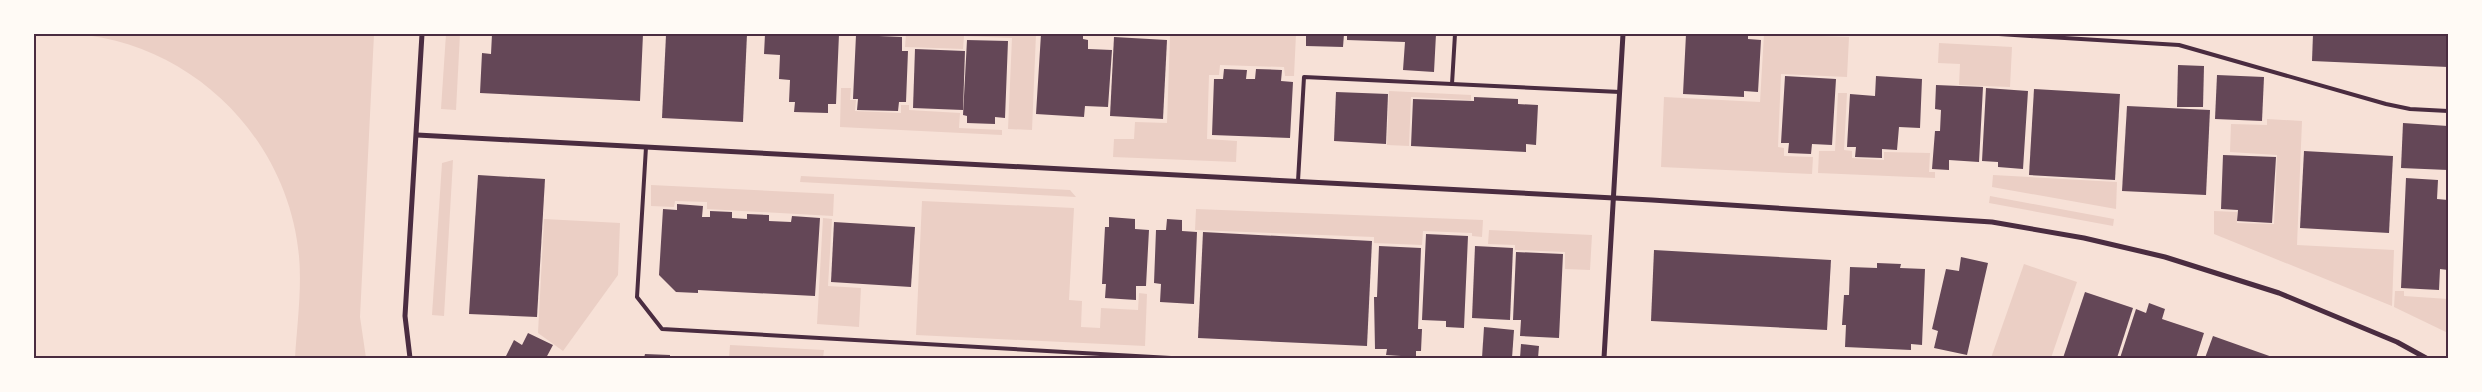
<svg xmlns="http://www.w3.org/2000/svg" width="2482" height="392" font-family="'Asap Condensed',sans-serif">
  <rect width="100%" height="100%" fill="#f7e1d7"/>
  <g fill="#ebcfc5">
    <path d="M75 34H374L360 317 366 358H295C297 325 302 289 299 256 288 138 192 43 75 34Z"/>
    <polygon points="446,34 460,34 456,110 441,109"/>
    <polygon points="906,34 1036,34 1032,130 1008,129 1012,38 964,36 963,49 905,47"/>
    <polygon points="1165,34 1296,34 1294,76 1285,76 1284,67 1220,65 1219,75 1209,75 1207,139 1237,141 1236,162 1113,157 1114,139 1134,139 1135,122 1167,123 1170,36 1165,36"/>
    <polygon points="1764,34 1849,37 1847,77 1781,74 1778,147 1784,148 1784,156 1813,157 1812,174 1661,167 1664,97 1760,102"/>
    <polygon points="1939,43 2012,47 2010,87 1959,85 1960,64 1938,63"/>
    <polygon points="841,88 851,88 850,100 856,100 855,111 901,113 901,105 909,105 909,110 960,113 959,128 1002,130 1002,135 840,127"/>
    <polygon points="1389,91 1471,95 1471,100 1411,97 1409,146 1387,145"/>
    <polygon points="1838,93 1847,93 1844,150 1852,151 1852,158 1884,160 1884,152 1930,153 1929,172 1935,172 1935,178 1818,173 1819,151 1835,151"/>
    <polygon points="2267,119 2302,121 2297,245 2394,250 2392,306 2214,234 2214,211 2237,212 2237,223 2274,224 2277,155 2230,152 2231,124 2267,125"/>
    <polygon points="453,160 444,316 432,315 442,163"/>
    <polygon points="1993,175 2117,182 2116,209 1992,187"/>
    <polygon points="801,176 1070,190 1076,197 800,182"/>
    <polygon points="651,185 834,194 833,216 707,209 707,202 675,201 674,207 651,206"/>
    <polygon points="1990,196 2114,219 2113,226 1989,203"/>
    <polygon points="922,201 1074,208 1069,300 1082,301 1081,327 1100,328 1101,308 1138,310 1139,293 1147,294 1145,346 916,335"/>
    <polygon points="1196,209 1483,220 1482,237 1472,236 1472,233 1423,231 1422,245 1374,243 1374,237 1195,230"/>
    <polygon points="823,218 832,219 828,286 861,288 859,327 817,324"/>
    <polygon points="544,219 620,223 618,275 563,351 538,333"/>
    <polygon points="1489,230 1592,235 1590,270 1565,269 1565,252 1515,250 1515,245 1488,244"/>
    <polygon points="2024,264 2077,282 2051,358 1991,358"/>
    <polygon points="2395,291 2404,291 2404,296 2448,299 2448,333 2394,307"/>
    <polygon points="730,345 824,350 823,358 729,358"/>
  </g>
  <g fill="#644757">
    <polygon points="492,34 643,34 640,101 480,93 482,53 491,54"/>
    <polygon points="670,34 747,34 743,122 662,118 666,35"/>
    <polygon points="765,34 839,34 836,104 828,104 828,113 794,112 795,102 789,102 790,80 779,79 780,55 764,54"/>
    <polygon points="1041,34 1083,34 1083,39 1088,40 1088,49 1112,50 1108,107 1085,106 1084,117 1036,114"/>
    <polygon points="1306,34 1344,34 1343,47 1306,46"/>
    <polygon points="1347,34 1436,34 1434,72 1403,70 1405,42 1347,40"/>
    <polygon points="1686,34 1748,34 1748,39 1761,40 1758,92 1744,91 1744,97 1683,94"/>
    <polygon points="2313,34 2448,34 2448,67 2312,61"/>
    <polygon points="856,35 902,37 902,51 908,51 906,102 899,102 898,111 857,110 858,99 853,99"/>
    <polygon points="1114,37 1167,40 1163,119 1110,116"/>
    <polygon points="967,40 1008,41 1005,118 995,117 995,124 967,123 967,116 963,115"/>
    <polygon points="915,49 965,51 963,110 913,108"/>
    <polygon points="2178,65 2204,66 2203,107 2177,107"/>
    <polygon points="1224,69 1247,70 1246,79 1255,79 1256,69 1282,70 1281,81 1293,82 1290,138 1212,135 1214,79 1223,79"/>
    <polygon points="2217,75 2264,77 2262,121 2215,119"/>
    <polygon points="1785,76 1836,79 1832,145 1812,144 1811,154 1788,153 1789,143 1781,143"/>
    <polygon points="1876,76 1922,79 1920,128 1899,127 1897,150 1882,149 1882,158 1855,157 1856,147 1847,147 1850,94 1875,96"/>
    <polygon points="1936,85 1983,87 1979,162 1949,160 1949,170 1932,169 1935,131 1940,131 1941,110 1935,109"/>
    <polygon points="1986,88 2028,91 2023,169 1998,167 1998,162 1982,161"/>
    <polygon points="2034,89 2120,94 2115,180 2029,175"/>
    <polygon points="1336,92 1388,94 1386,144 1334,141"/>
    <polygon points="1474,97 1518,99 1518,104 1538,105 1536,145 1526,144 1526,152 1411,146 1413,99 1474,101"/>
    <polygon points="2127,106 2210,110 2206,195 2122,191"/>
    <polygon points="2403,123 2448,126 2448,170 2401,168"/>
    <polygon points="2304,151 2393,156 2389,233 2300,228"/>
    <polygon points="2223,155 2276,157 2272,223 2237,221 2238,210 2221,209"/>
    <polygon points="478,175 545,179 537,317 469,314"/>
    <polygon points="2406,178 2438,180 2437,199 2448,200 2448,270 2440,269 2439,290 2401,288"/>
    <polygon points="677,204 703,206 702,217 710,217 710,211 732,212 732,218 747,219 747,214 769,215 769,221 791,222 792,216 820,218 815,296 698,290 698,293 676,292 659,275 663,209 677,210"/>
    <polygon points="1109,217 1135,219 1135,229 1149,230 1146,286 1136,286 1136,300 1105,298 1106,284 1102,284 1105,227 1109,227"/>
    <polygon points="1167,219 1182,220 1182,231 1197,232 1194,304 1160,302 1161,284 1154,283 1156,230 1166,230"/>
    <polygon points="834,222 915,227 911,287 831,282"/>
    <polygon points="1203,232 1372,241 1367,346 1198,338"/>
    <polygon points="1426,234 1468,236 1464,328 1446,327 1446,321 1422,320"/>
    <polygon points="1379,246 1421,248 1418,329 1422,329 1421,351 1416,351 1416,357 1386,355 1387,349 1375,349 1374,297 1377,297"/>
    <polygon points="1475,246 1513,248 1510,320 1472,318"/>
    <polygon points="1654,250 1831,260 1827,330 1651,321"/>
    <polygon points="1516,252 1563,254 1559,338 1520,336 1521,320 1513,320"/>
    <polygon points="1961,257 1988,263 1967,355 1934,348 1938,331 1932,329 1946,269 1959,271"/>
    <polygon points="1877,263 1901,264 1900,268 1925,269 1922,345 1911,344 1911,350 1845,347 1846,325 1842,325 1844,295 1849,295 1850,267 1877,268"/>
    <polygon points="2085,292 2133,308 2117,358 2063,358"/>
    <polygon points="2149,303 2165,309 2162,319 2204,333 2196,358 2120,358 2136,309 2146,313"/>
    <polygon points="1484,327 1514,330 1512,358 1482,358"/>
    <polygon points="528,333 553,345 546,358 505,358 514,340 522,345"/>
    <polygon points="2213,336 2275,358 2205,358"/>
    <polygon points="1521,344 1539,346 1538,358 1520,358"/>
    <polygon points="645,354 670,355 670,358 644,358"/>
  </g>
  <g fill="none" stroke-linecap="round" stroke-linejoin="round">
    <g stroke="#4a2c40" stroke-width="4">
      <polyline points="1999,34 2179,45 2386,104 2410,109 2448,111"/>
      <polyline points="1452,84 1455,34"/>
      <polyline points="646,147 637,297 662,329 1171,358"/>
      <polyline points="1298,181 1304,77 1620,92"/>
    </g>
    <g stroke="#4a2c40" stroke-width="5">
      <polyline points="417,135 1652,200 1992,222 2084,238 2165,257 2279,293 2397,342 2426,358"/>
      <polyline points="410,358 405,316 422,34"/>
      <polyline points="1604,358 1623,34"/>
    </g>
  </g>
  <rect width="2482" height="392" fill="none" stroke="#fffaf5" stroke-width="70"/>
  <rect x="35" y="35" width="2412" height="322" fill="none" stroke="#4a2c40" stroke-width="2"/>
</svg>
